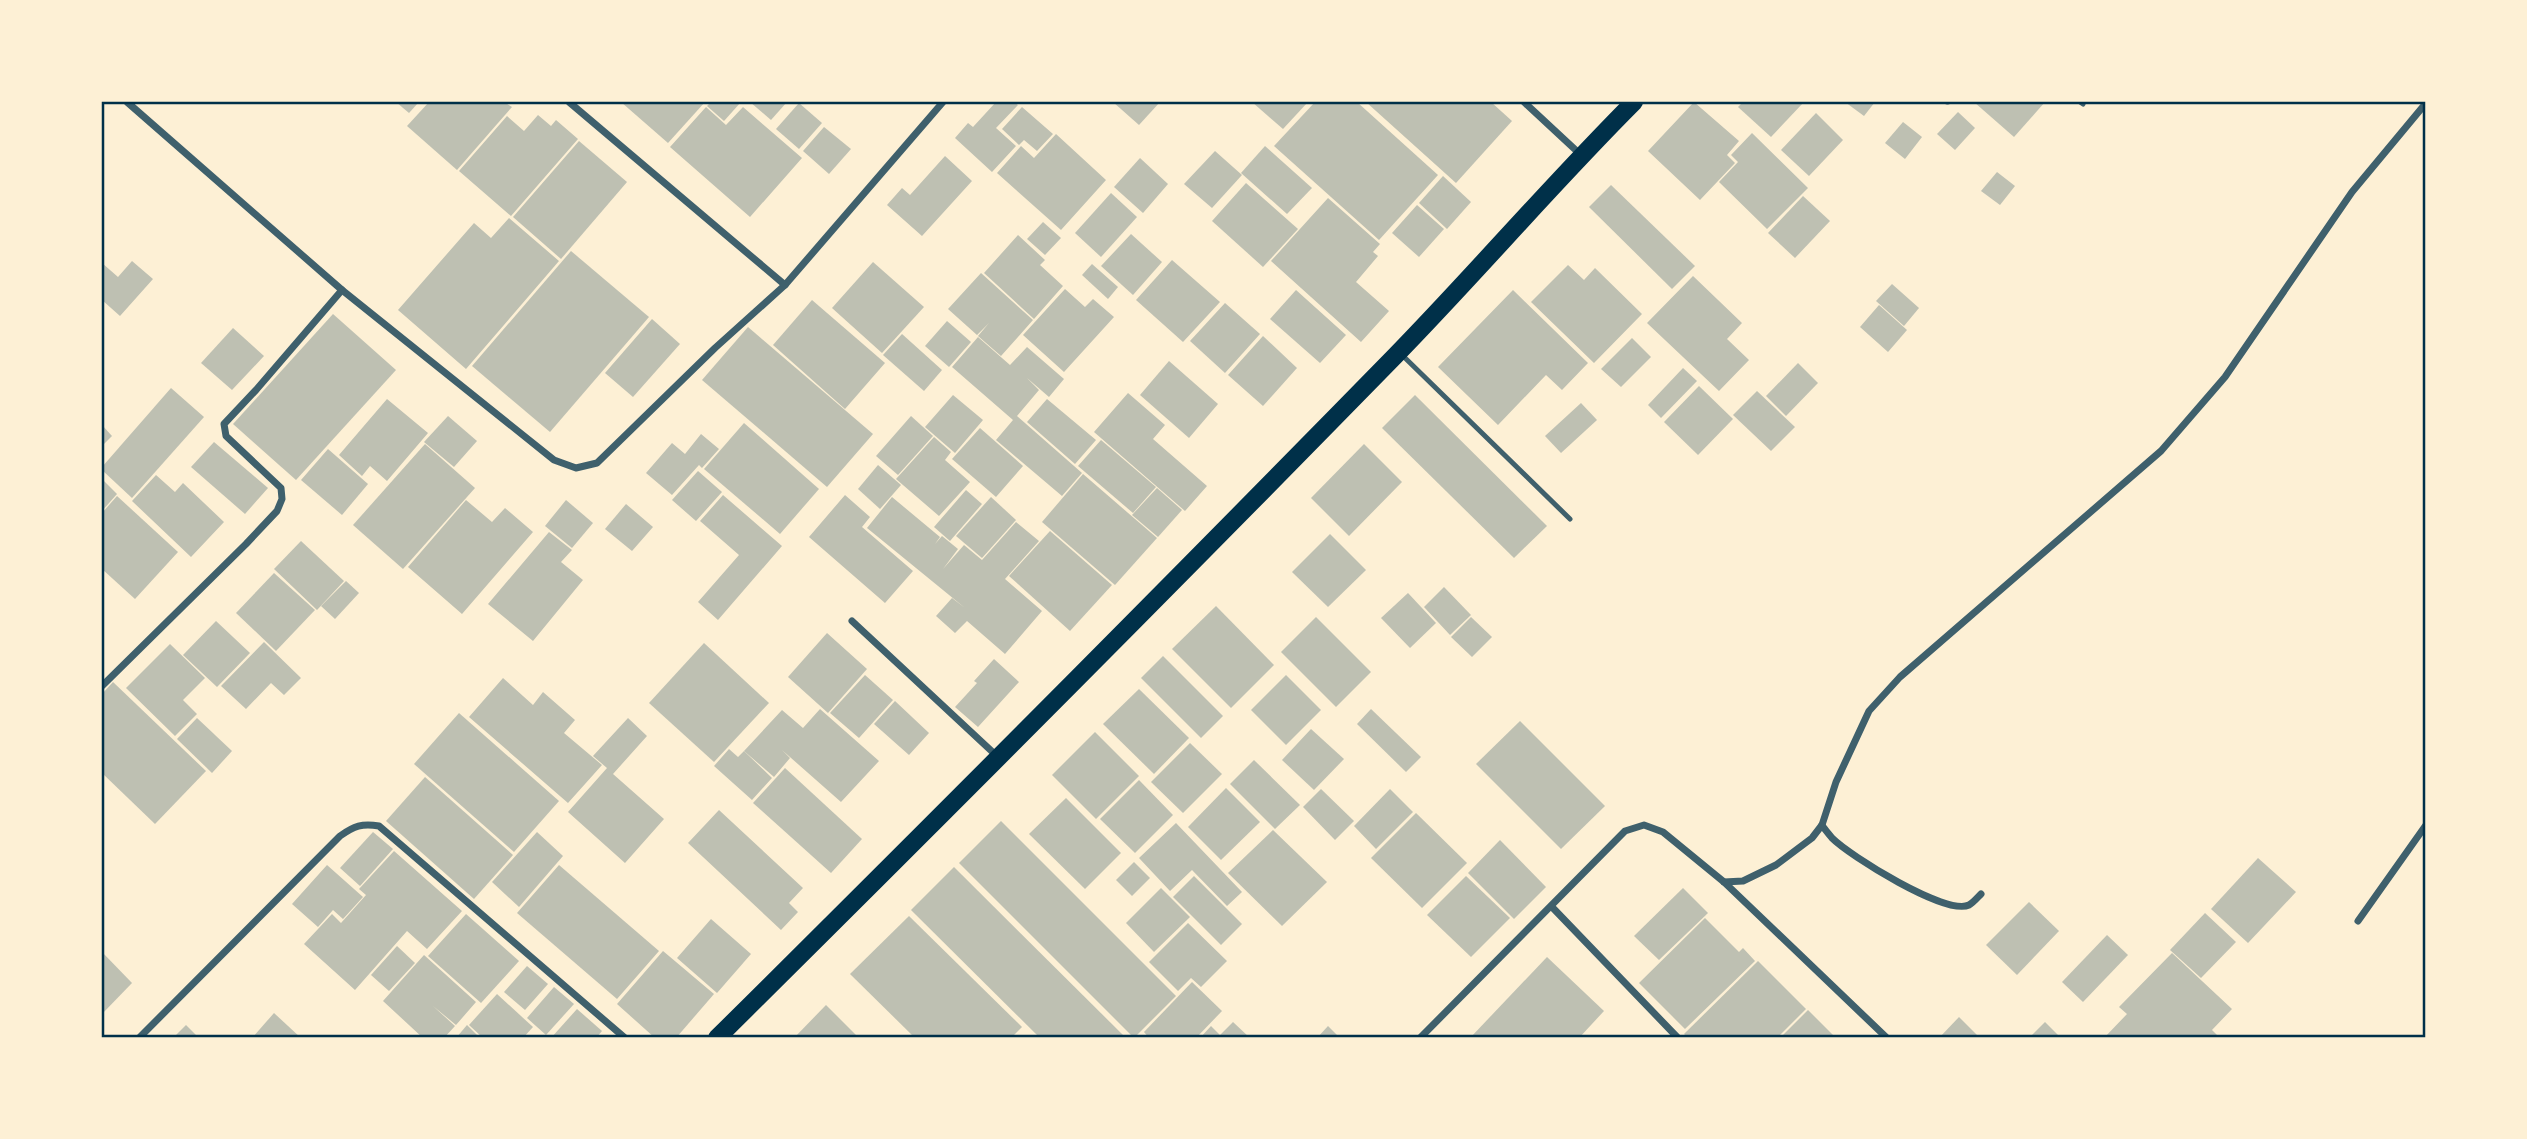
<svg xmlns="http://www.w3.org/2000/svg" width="2527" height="1139" font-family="'DM Sans',sans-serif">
  <rect width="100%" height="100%" fill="#fdf0d5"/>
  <g fill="#bec0b2">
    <polygon points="396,102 419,102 409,113"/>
    <polygon points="429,102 504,102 512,107 457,170 407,126"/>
    <polygon points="621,102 705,102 668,143"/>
    <polygon points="711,102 741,102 724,121 707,106"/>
    <polygon points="750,102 787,102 771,120"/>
    <polygon points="996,102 1014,102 1018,105 996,128 1016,146 992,172 955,138 968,123 973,127"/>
    <polygon points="1113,102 1160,102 1139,125"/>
    <polygon points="1252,102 1308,102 1283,129"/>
    <polygon points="1315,102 1357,102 1438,175 1379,240 1274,146"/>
    <polygon points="1366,102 1491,102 1512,121 1456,183"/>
    <polygon points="1694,102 1739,141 1727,155 1735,163 1700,200 1648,151"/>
    <polygon points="1743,102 1804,102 1771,137 1738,107"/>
    <polygon points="1845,102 1875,102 1864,116"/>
    <polygon points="1974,102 2045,102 2014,137"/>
    <polygon points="799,103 822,123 799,149 776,129"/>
    <polygon points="706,107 726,125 743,107 802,158 750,217 670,147"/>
    <polygon points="1022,107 1053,134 1037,151 1024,140 1019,145 1002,129"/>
    <polygon points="1958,112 1975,128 1955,150 1937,134"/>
    <polygon points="1816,113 1843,140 1809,176 1781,150"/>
    <polygon points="538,115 551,126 556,120 578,139 511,216 459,171 507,116 524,131"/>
    <polygon points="1903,122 1922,137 1905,159 1885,143"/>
    <polygon points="824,127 851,149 829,174 803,151"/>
    <polygon points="1752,133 1808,188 1767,229 1719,182 1738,162 1731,155"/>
    <polygon points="1056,134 1106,180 1061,230 997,173 1021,146 1034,158"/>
    <polygon points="579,141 627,182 561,259 513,217"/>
    <polygon points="1265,146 1312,188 1287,214 1241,173"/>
    <polygon points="1215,151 1242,175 1212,208 1184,184"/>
    <polygon points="945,156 972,181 922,236 887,205 902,188 910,195"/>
    <polygon points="1140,158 1168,184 1143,213 1114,187"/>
    <polygon points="1997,172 2015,186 2000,205 1981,191"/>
    <polygon points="1443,176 1471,202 1447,229 1419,203"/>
    <polygon points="1246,183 1298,229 1263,267 1212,221"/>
    <polygon points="1611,185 1695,266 1672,289 1589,207"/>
    <polygon points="1111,193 1137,217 1101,257 1075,233"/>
    <polygon points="1803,196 1830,221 1795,258 1768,233"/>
    <polygon points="1328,198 1380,244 1373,252 1378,256 1356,282 1389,311 1361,342 1271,261"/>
    <polygon points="1417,205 1444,229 1419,257 1392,233"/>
    <polygon points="509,218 559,261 466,369 398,310 474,223 491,238"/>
    <polygon points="1043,222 1061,238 1045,255 1027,239"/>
    <polygon points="1131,234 1162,262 1133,295 1101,266"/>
    <polygon points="1018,235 1045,260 1040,265 1063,286 1034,319 984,273"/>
    <polygon points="571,251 649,317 550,432 472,366"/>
    <polygon points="1172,260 1220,302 1183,342 1136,300"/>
    <polygon points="132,261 153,279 120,316 102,300 102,263 118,277"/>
    <polygon points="873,262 924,307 882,353 832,308"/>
    <polygon points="1092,264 1118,287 1108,299 1082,275"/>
    <polygon points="1568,265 1584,280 1595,268 1642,314 1594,363 1531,302"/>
    <polygon points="981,273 1033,320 1001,356 978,336 989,323 977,335 948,309"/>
    <polygon points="1693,276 1742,323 1727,339 1749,360 1719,391 1647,323"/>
    <polygon points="1892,284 1919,308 1904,326 1876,301"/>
    <polygon points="1065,289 1085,307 1093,299 1114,317 1064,372 1023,335"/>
    <polygon points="1296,290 1346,335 1320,363 1270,319"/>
    <polygon points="1513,290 1588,363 1562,390 1546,375 1498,425 1438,367"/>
    <polygon points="812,300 885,363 845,409 773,345"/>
    <polygon points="1225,303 1260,334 1225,373 1190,341"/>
    <polygon points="1879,305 1907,330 1888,352 1860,327"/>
    <polygon points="333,314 396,370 296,480 233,424"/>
    <polygon points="652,319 680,344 633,397 605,373"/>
    <polygon points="947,321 971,342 949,367 925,346"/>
    <polygon points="748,327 873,434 827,487 702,380"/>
    <polygon points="233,328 264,356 232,390 201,363"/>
    <polygon points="902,334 942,370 924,391 883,355"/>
    <polygon points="1263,336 1297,368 1263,406 1228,375"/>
    <polygon points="978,337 1010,365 1027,347 1064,379 1049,397 1027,378 1039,390 1017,416 1082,473 1062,496 996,440 1013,420 952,367"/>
    <polygon points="1632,338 1651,357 1621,387 1601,369"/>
    <polygon points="1169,361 1218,404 1189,438 1140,395"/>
    <polygon points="1798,363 1818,383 1786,416 1766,396"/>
    <polygon points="1683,368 1697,381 1661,418 1648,405"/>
    <polygon points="1699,386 1733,419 1698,455 1664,422"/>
    <polygon points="171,388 204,417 132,498 102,470 102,467"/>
    <polygon points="1757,391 1795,427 1771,451 1733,415"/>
    <polygon points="1128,393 1165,425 1153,439 1207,486 1185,511 1094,432"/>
    <polygon points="953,395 983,420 955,453 925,427"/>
    <polygon points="1415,395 1547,526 1514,558 1382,428"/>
    <polygon points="387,399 428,433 387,481 370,466 362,476 339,455"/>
    <polygon points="1047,399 1096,440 1075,464 1027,422"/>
    <polygon points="1581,403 1597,420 1561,453 1545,436"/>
    <polygon points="448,416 477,441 454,467 424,442"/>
    <polygon points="911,416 933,436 898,475 876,456"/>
    <polygon points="744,423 819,489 780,534 704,469"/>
    <polygon points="102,425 112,436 102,446"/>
    <polygon points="980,428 1023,466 996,497 952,459"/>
    <polygon points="701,434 719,449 702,468 699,465 672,495 646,473 672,443 685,454"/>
    <polygon points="934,437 951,452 945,460 970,482 939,516 896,479"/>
    <polygon points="1101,440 1156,487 1133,513 1078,466"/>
    <polygon points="214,442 268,488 245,514 191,467"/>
    <polygon points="425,444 475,488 403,569 353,525"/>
    <polygon points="1364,444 1402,482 1349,536 1311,498"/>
    <polygon points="328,449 368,484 342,515 301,480"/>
    <polygon points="878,465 901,485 880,509 858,489"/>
    <polygon points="698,471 722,492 696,521 672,500"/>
    <polygon points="1083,474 1157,538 1115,585 1042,522"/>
    <polygon points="156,475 175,492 183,483 224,522 191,557 132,501"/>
    <polygon points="102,479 117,494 102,511"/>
    <polygon points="1157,488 1182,510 1158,537 1132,515"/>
    <polygon points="966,490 982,504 950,541 934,527"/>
    <polygon points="723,495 782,546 718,620 698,602 739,555 700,521"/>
    <polygon points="845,495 870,517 862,527 913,571 885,603 809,537"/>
    <polygon points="117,496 178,552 135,599 102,569 102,513"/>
    <polygon points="892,497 940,537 935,544 942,536 958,549 943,569 964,545 982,560 1016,522 1039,541 1005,579 1042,611 1005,654 967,621 955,633 936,616 952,598 965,608 867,528"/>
    <polygon points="991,497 1016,520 982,558 956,536"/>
    <polygon points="466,500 492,522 505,508 533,532 462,614 408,567"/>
    <polygon points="566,500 593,523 572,548 545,526"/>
    <polygon points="626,504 653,527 632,551 605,529"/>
    <polygon points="1050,531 1112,585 1070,631 1009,576"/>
    <polygon points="549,532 572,550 561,562 583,580 533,641 488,604"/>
    <polygon points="1330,534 1366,570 1328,607 1292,572"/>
    <polygon points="301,541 344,581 317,610 274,569"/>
    <polygon points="274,573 315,610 276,651 236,613"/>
    <polygon points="346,581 359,593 335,619 321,606"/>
    <polygon points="1444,587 1471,615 1450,635 1424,607"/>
    <polygon points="1408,593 1436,623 1410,648 1381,618"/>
    <polygon points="1216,606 1274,665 1231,708 1172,649"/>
    <polygon points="1316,617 1371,672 1336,707 1281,652"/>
    <polygon points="1471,617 1492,637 1472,657 1451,637"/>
    <polygon points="216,621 250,653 217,687 183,655"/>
    <polygon points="827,633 867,669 828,713 788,677"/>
    <polygon points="264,642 301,678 284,695 271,683 246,709 221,686"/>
    <polygon points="704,643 769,703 714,762 649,703"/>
    <polygon points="170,644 205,678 183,700 197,714 175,736 126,688"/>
    <polygon points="1163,656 1223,716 1201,738 1141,678"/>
    <polygon points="994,659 1019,682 978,727 955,707 977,683 974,681"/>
    <polygon points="865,675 893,700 859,738 830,713"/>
    <polygon points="1286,675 1321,710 1286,745 1251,710"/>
    <polygon points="503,678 533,705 543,692 575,720 564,733 602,765 568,803 469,717"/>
    <polygon points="113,682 206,771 155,824 102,773 102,694"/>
    <polygon points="1139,689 1189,738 1154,774 1103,724"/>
    <polygon points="895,701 929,733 909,755 874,724"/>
    <polygon points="820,709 879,761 841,802 782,750 790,758 774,777 744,751 782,710 803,728"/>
    <polygon points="1371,709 1421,757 1406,772 1357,724"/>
    <polygon points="459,713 559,801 514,852 414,764"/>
    <polygon points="197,718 232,751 212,773 177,739"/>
    <polygon points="628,718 647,736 613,774 664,819 625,863 568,812 607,768 593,756"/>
    <polygon points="1520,721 1605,806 1561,849 1476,764"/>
    <polygon points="1311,729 1344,759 1314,790 1282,760"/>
    <polygon points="1095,732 1139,776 1096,819 1052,775"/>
    <polygon points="1190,743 1222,774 1183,813 1151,782"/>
    <polygon points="729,749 738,757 744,751 772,778 752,800 714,766"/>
    <polygon points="1254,760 1300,805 1275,829 1230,784"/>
    <polygon points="785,768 862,839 831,873 753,803"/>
    <polygon points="425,777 513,855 474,899 386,821"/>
    <polygon points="1139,780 1173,815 1135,853 1100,819"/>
    <polygon points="1226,788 1260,822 1221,860 1188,827"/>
    <polygon points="1321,789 1354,821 1335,840 1303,807"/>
    <polygon points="1390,789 1413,812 1376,849 1354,826"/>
    <polygon points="1066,798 1121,853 1085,889 1029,834"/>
    <polygon points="719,810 803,888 789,903 798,912 781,930 688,843"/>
    <polygon points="1416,813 1467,863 1422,908 1371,858"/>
    <polygon points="1001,821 1176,996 1134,1038 959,863"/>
    <polygon points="1176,823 1242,892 1227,906 1192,870 1170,891 1139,858"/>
    <polygon points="1273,830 1327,882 1282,926 1228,873"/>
    <polygon points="373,832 393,849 360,886 340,868"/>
    <polygon points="537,832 563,856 519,907 492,882"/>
    <polygon points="1500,840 1546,887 1514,919 1468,873"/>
    <polygon points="394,851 462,911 427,949 407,931 355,990 304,944 332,914 341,923 366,895 359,889"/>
    <polygon points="2258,858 2296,892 2248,943 2211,909"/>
    <polygon points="1134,862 1150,878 1132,896 1116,880"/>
    <polygon points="327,865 363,897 343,919 333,910 318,927 292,904"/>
    <polygon points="559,865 659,951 617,999 517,913"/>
    <polygon points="954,867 1126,1038 1040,1038 911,910"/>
    <polygon points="1194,876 1242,924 1221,945 1173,897"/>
    <polygon points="1466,876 1510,918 1471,957 1427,915"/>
    <polygon points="1161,888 1190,917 1154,952 1126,923"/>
    <polygon points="1683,888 1708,913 1659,960 1634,936"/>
    <polygon points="2029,902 2059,931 2017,975 1986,945"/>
    <polygon points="2205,913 2236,942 2201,978 2170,950"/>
    <polygon points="466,914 519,961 481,1003 428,956"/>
    <polygon points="909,916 1022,1027 1011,1038 915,1038 850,974"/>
    <polygon points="1705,918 1739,952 1743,948 1755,961 1685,1029 1639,983"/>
    <polygon points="711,919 751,954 717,993 677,958"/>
    <polygon points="1188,923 1227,961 1201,987 1191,978 1178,991 1149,962"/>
    <polygon points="2107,935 2128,955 2083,1002 2062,982"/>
    <polygon points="397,946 415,963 389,991 371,975"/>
    <polygon points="663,951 714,994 676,1038 655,1038 617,1004"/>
    <polygon points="102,952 132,983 102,1014"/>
    <polygon points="2172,953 2232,1009 2212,1030 2220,1038 2104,1038 2127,1014 2119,1007"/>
    <polygon points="424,955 476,1002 456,1025 433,1006 455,1026 444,1038 423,1038 383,1001"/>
    <polygon points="1547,957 1604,1011 1579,1038 1470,1038"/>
    <polygon points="1758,961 1806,1009 1777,1038 1688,1038 1684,1034"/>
    <polygon points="527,966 548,984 525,1010 504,992"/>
    <polygon points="1192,982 1222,1011 1196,1038 1149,1038 1144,1032"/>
    <polygon points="554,987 574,1004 546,1035 527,1018"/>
    <polygon points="497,994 533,1027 523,1038 483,1038 469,1025"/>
    <polygon points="826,1005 859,1038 794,1038"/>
    <polygon points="577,1009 602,1031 596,1038 551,1038"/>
    <polygon points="1808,1010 1836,1038 1780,1038"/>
    <polygon points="274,1013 301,1038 252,1038"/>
    <polygon points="1959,1017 1980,1038 1939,1038"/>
    <polygon points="1233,1022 1250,1038 1200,1038 1211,1026 1220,1035"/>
    <polygon points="2045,1022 2061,1038 2029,1038"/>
    <polygon points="186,1025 199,1038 173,1038"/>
    <polygon points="467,1025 480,1038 456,1038"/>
    <polygon points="1328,1026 1340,1038 1317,1038"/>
  </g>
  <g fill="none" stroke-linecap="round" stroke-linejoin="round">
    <g stroke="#3f606c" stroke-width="5">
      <polyline points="1947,102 1948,102"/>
      <polyline points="2080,102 2083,104"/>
      <polyline points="1401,354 1570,519"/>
    </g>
    <g stroke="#3f606c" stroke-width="7">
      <polyline points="127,102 342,290 554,460 576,468 597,463 715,348 785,285 943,102"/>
      <polyline points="569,102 785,285"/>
      <polyline points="1524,102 1581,155"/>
      <polyline points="852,621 999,758"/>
      <polyline points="102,686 246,544 277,511 282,499 281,488 226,436 224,424 256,390 342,290"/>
      <path d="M1822 825C1825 830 1829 834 1832 838 1850 856 1946 916 1969 905 1973 903 1978 897 1981 894"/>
      <polyline points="1724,882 1743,881 1776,865 1812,838 1822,825 1836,782 1869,711 1900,677 2161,451 2225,377 2352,192 2426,103"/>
      <polyline points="1552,907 1678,1038"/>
      <polyline points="2358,921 2426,825"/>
      <path d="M139 1038 340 836C354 826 362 823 379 826L625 1038"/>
      <polyline points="1420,1038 1625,831 1644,825 1663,832 1724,882 1887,1038"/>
    </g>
    <path stroke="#003049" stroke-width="18" d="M717 1038C945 812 1171 585 1395 356 1476 273 1552 184 1634 102"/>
  </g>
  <rect width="2527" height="1139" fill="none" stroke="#fdf0d5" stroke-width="206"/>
  <rect x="103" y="103" width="2321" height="933" fill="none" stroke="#003049" stroke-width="2.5"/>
</svg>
